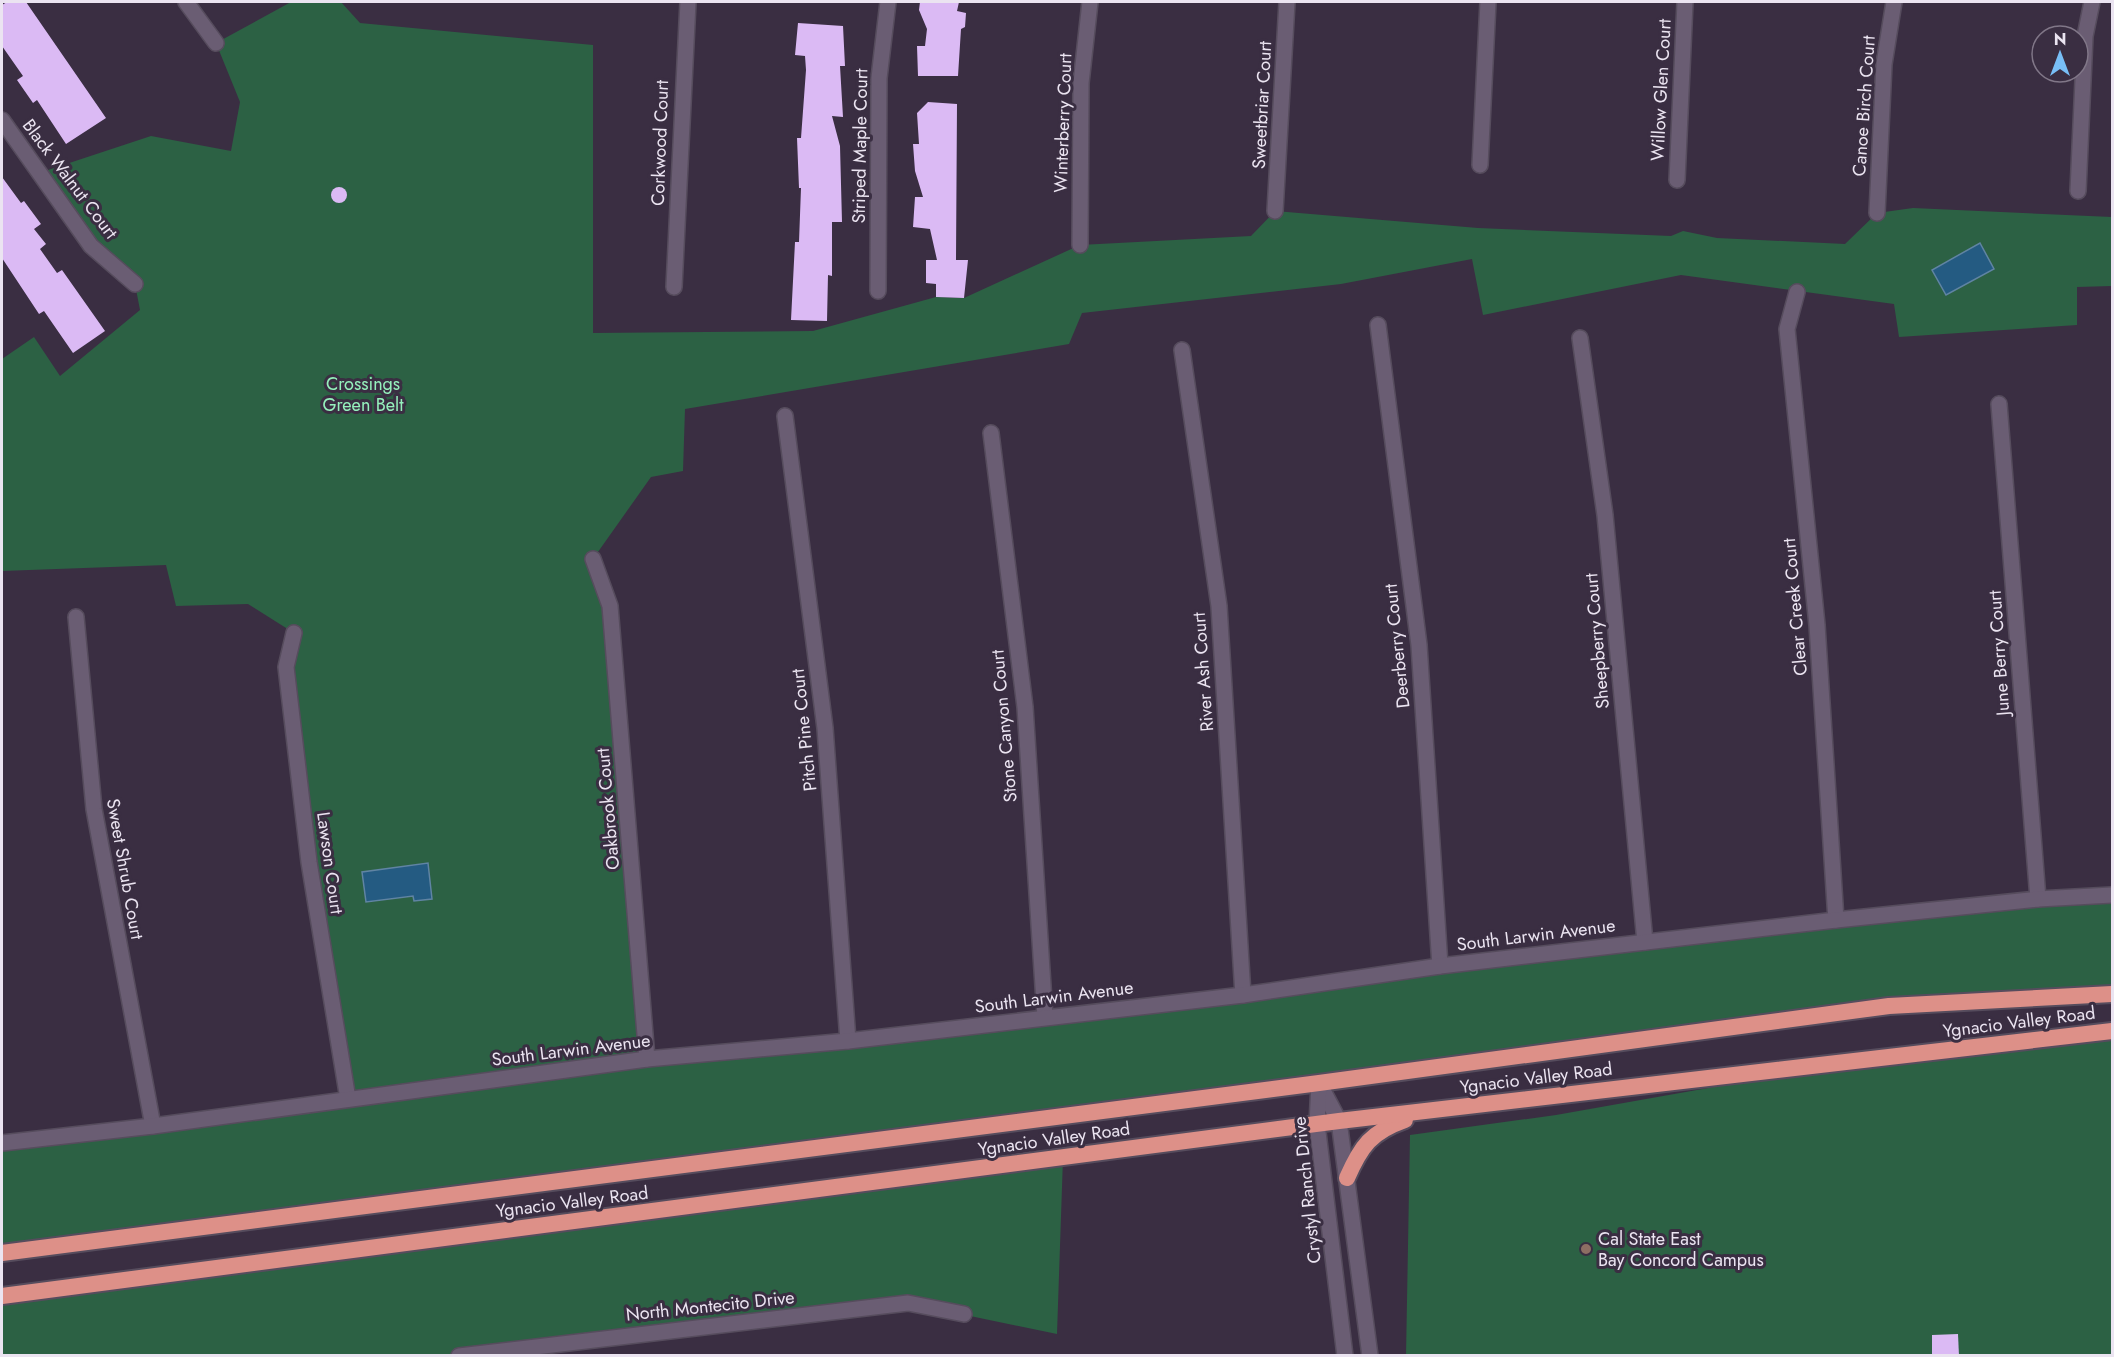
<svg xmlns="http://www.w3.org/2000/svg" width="2114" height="1357" font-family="Jost,sans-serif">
  <rect width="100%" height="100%" fill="#3a2e42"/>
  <g fill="#2c6144">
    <polygon points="291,2 341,2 360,23 593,45 593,333 813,331 936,297 964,298 1080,245 1251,236 1275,211 1478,228 1671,236 1683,231 1717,238 1845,244 1877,213 1913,208 2112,217 2112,286 2077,287 2077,325 1899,337 1894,304 1681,275 1483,315 1472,259 1341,284 1082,313 1069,344 685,409 683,471 651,477 593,559 610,606 648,1059 2112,895 2112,994 1889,1006 2,1253 2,1143 348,1099 286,667 294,633 248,604 176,606 166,565 2,571 2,359 34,337 60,376 140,310 135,284 91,246 39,173 151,136 231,151 240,102 216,43"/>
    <polygon points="2112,1031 2112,1355 1406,1356 1410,1135 1556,1115 1866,1060"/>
    <polygon points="1063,1158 1057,1334 908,1303 459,1356 2,1356 2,1296"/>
  </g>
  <g fill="#245b82" stroke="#6084a3" stroke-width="1.5">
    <polygon points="1980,243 1994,269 1946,295 1932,270"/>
    <polygon points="428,863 432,899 414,901 413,896 366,902 362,872"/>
  </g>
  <g fill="#dbbaf4">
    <polygon points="7,2 26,2 106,118 66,144 37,100 33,103 17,80 23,76 2,46 2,5"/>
    <polygon points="920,2 959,2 957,11 966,13 965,27 961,29 958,76 918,76 917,46 925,46 927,29 919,10"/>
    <polygon points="798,23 843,26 845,66 840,66 843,117 832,116 840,146 842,222 832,222 832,276 828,275 827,321 791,320 795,242 799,242 801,188 799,188 797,138 801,138 806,70 805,56 795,55"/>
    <polygon points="928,102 957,104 956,260 968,260 964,298 936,297 936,284 926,283 926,260 937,260 930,229 913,227 915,197 923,197 915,171 913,144 919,144 917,113"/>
    <polygon points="2,177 21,203 24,201 41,224 34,229 46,244 40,249 57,273 62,270 105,331 73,353 44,311 39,314 2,258"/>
    <circle cx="339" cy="195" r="8"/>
    <polygon points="1958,1334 1959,1356 1932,1356 1932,1335"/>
  </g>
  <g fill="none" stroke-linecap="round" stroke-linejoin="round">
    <g stroke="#564c5d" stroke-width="18">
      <g id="minor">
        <polyline points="186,2 216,43"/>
        <polyline points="2,120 91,246 135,284"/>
        <polyline points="1480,165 1488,2"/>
        <polyline points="1677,180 1685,2"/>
        <polyline points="2078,191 2085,36 2092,2"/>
        <polyline points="1275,211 1287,2"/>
        <polyline points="1877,213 1884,64 1894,2"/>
        <polyline points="1080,245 1081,83 1090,2"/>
        <polyline points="674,287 688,2"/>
        <polyline points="878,291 879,78 888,2"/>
        <polyline points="1797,292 1787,329 1817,625 1836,920"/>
        <polyline points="1378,325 1419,645 1440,966"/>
        <polyline points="1580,338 1605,515 1645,942"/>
        <polyline points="1182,350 1219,606 1243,995"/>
        <polyline points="1999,404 2038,899"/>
        <polyline points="785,416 825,728 848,1041"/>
        <polyline points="991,433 1025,707 1045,1017"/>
        <polyline points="593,559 610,606 647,1059"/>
        <polyline points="76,617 94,809 153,1126"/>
        <polyline points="294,633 286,667 309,862 348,1099"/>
        <polyline points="2,1143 153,1126 647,1059 848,1041 1243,995 1440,966 1836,920 2038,899 2112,895"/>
        <polyline points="459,1356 908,1303 964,1314"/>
      </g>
    </g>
    <g stroke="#564c5d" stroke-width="18">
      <g id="tertiary">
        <polyline points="1319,1083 1339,1121 1370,1356"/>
        <polyline points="1319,1084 1317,1124 1345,1356"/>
      </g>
    </g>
    <g stroke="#564c5d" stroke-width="20">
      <g id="trunk">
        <path d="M1347 1178C1361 1146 1371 1132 1405 1120"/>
        <polyline points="2,1253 1319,1083 1889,1006 2112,994"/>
        <polyline points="2,1296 1339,1121 2112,1031"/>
      </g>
    </g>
    <use href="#minor" stroke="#6a5d73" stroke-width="15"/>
    <use href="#tertiary" stroke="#6a5d73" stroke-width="15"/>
    <use href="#trunk" stroke="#dd9088" stroke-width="16"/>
  </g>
  <circle fill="#8d6e63" stroke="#3a2e42" stroke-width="2" cx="1586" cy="1249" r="6"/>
  <g text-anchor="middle" stroke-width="6" stroke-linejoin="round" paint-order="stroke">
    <g font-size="18" fill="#ebe4f1" stroke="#3a2e42">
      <text transform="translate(1661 90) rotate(-87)" y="6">Willow Glen Court</text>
      <text transform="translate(1262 105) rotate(-87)" y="6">Sweetbriar Court</text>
      <text transform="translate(1864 106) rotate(-86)" y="6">Canoe Birch Court</text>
      <text transform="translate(1063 123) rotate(-88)" y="6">Winterberry Court</text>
      <text transform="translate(660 143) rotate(-88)" y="6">Corkwood Court</text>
      <text transform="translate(860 146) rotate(-89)" y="6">Striped Maple Court</text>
      <text transform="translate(70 179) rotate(53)" y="6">Black Walnut Court</text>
      <text transform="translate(1795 607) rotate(-95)" y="6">Clear Creek Court</text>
      <text transform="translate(1597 641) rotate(-95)" y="6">Sheepberry Court</text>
      <text transform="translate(1397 646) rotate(-96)" y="6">Deerberry Court</text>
      <text transform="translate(1999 653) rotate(-94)" y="6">June Berry Court</text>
      <text transform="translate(1203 672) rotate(-94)" y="6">River Ash Court</text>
      <text transform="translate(1004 726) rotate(-95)" y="6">Stone Canyon Court</text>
      <text transform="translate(804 730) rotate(-96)" y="6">Pitch Pine Court</text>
      <text transform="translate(608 809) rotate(-95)" y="6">Oakbrook Court</text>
      <text transform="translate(330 863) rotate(82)" y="6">Lawson Court</text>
      <text transform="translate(125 869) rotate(80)" y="6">Sweet Shrub Court</text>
      <text transform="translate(1536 935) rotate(-7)" y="6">South Larwin Avenue</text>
      <text transform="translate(1054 997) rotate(-7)" y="6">South Larwin Avenue</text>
      <text transform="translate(2019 1022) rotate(-7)" y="6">Ygnacio Valley Road</text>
      <text transform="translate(571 1050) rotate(-7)" y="6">South Larwin Avenue</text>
      <text transform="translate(1536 1078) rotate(-7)" y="6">Ygnacio Valley Road</text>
      <text transform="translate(1054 1139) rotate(-8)" y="6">Ygnacio Valley Road</text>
      <text transform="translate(1307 1190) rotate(-96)" y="6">Crystyl Ranch Drive</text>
      <text transform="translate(572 1202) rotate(-7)" y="6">Ygnacio Valley Road</text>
      <text transform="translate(710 1306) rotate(-6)" y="6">North Montecito Drive</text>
    </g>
    <g font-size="18" fill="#95f1bc" stroke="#3a2e42">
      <text x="363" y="390">Crossings<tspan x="363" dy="21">Green Belt</tspan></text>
    </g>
    <g font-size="18" fill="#ebe4f1" stroke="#3a2e42" text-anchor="start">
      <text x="1598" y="1245">Cal State East<tspan x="1598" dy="21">Bay Concord Campus</tspan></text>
    </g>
  </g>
  <rect width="2114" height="1357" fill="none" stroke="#ebe4f1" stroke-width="6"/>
  <g transform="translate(2060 54)"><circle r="28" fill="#3a2e42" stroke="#817788" stroke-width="1.5"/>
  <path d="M0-4.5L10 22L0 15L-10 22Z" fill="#78bff7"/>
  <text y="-9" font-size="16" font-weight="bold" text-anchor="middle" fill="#ebe4f1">N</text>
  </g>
</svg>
